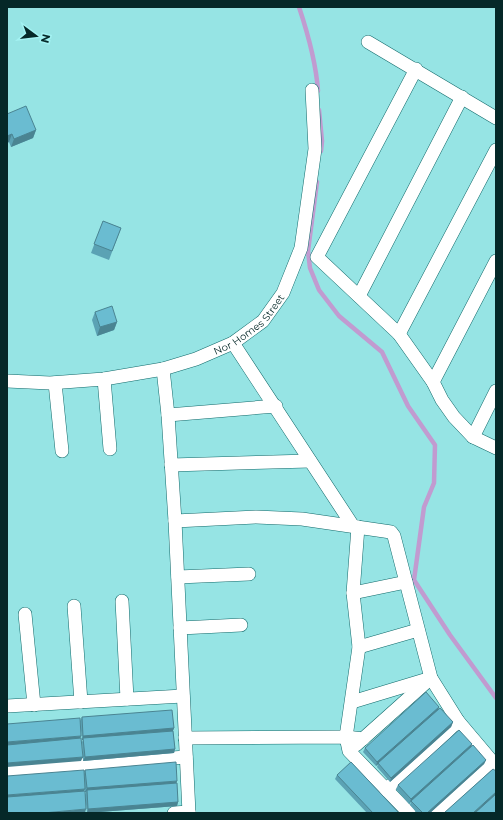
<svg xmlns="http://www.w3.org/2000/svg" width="503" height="820" font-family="Montserrat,sans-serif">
  <rect width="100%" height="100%" fill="#96e4e4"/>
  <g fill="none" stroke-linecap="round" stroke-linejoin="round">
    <g stroke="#c19bd0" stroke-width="4.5">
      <path d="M299 7C308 34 316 62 318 91"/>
      <polyline points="319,110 322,141 321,151"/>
      <polyline points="317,182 308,251 310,268 319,290 339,316 382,352 408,406 435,445 434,483 424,507 414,580 450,635 496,698"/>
    </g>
    <g stroke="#116a6b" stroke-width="14">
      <g id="minor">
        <polyline points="368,42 496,118"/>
        <polyline points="416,69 317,257 399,334 433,382 442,400 454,417 473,437 496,448"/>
        <polyline points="359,296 462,97"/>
        <polyline points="399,334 496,150"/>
        <polyline points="233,343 353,526"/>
        <polyline points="163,369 168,415 175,521 189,813"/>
        <polyline points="104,379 110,449"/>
        <path id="s1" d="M7 381 50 383 104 379 163 369 196 359 233 343 263 321 283 293 301 248 315 149 312 90"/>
        <polyline points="433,382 496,261"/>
        <polyline points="55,383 62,451"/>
        <polyline points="168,415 276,406"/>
        <polyline points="473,437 496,391"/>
        <polyline points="171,465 310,461"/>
        <polyline points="175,521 256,517 302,519 391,532 394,536 431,678 458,721 496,766"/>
        <polyline points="358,527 353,593 359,647 346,737 349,751 409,813"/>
        <polyline points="178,577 249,574"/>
        <polyline points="353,593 406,582"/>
        <polyline points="122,601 127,699"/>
        <polyline points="74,606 81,702"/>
        <polyline points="25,614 34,705"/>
        <polyline points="180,628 241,625"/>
        <polyline points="359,647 418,630"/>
        <polyline points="352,702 428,679"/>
        <polyline points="7,706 183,696"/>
        <polyline points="185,738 346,737 363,739"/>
        <polyline points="356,745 431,678"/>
        <polyline points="7,770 186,757"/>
        <polyline points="386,790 458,721"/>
        <polyline points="174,813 189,812"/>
        <polyline points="435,813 492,761"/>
      </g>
    </g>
    <use href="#minor" stroke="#fff" stroke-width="13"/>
  </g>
  <g fill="#5ba2b4">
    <polygon points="7,114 36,130 33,138 11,147 9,142 7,143"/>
    <polygon points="103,221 121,228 109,260 91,253"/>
    <polygon points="95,312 117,322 114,330 97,336 92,320"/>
    <polygon points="439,707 438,709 453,722 451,727 390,782 377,767 378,764 376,766 363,752 365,748"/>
    <polygon points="82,717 174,728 173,731 175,749 174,753 83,761 82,742 83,740 82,740 80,721"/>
    <polygon points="472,744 471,747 486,760 484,764 430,813 417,813 410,805 411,802 409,804 396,789 398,785"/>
    <polygon points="85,770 176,783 178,802 177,806 87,813 85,795 86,792 85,792 84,774"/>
    <polygon points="337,775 399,813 367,813 335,779"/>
  </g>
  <g fill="#4a8492">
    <polygon points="36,130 33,138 11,147 14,139"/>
    <polygon points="12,134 9,142 7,143 7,136"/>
    <polygon points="117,322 114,330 97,336 100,327"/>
    <polygon points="439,707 438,711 376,766 377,762"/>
    <polygon points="453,722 451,727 390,782 391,778"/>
    <polygon points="174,728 172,733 83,738 83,740 82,740 83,736"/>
    <polygon points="81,736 80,740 7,746 7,742"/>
    <polygon points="472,744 471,748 411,801 409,804 411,799"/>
    <polygon points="175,749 174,753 83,761 85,757"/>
    <polygon points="83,757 81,761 7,767 7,763"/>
    <polygon points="486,760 484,764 430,813 427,813"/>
    <polygon points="177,781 176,785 87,790 86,792 85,792 87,788"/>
    <polygon points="85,789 83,793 7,799 7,795"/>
    <polygon points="496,792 496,795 476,813 473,813"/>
    <polygon points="178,802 177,806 87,813 88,809"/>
    <polygon points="86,809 85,813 43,813"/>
  </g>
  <g fill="#6abcd1" stroke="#4a8492">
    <polygon points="26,106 36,130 14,139 12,134 7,136 7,114"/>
    <polygon points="103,221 121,228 112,251 94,244"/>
    <polygon points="112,306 117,322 100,327 95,312"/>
    <polygon points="426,692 439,707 377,762 365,748"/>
    <polygon points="440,708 453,722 391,778 378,763"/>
    <polygon points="172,710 174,728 83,736 82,717"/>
    <polygon points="80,718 81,736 7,742 7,724"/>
    <polygon points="459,730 472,744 411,799 398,785"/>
    <polygon points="173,731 175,749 85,757 83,738"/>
    <polygon points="81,738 83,757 7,763 7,745"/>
    <polygon points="473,745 486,760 427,813 423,813 411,801"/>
    <polygon points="176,762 177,781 87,788 85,770"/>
    <polygon points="351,762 399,813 373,813 337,775"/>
    <polygon points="493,769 496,771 496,792 473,813 444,813"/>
    <polygon points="84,770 85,789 7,795 7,776"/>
    <polygon points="177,783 178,802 88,809 87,790"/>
    <polygon points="85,791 86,809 43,813 7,813 7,797"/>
    <polygon points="496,794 496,813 475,813"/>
  </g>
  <g text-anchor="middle" stroke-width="3" stroke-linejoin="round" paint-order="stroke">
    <g font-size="10" fill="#052828" stroke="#a3f2f2">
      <text dy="4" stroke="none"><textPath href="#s1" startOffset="256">Nor Homes Street</textPath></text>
    </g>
  </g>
  <rect width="503" height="820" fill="none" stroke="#052828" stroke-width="16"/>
  <g transform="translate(36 36) rotate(105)" stroke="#a3f2f2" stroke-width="3" paint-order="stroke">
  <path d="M0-3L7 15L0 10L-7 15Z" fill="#052828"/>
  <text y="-6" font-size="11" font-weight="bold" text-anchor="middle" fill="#052828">N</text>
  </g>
</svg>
